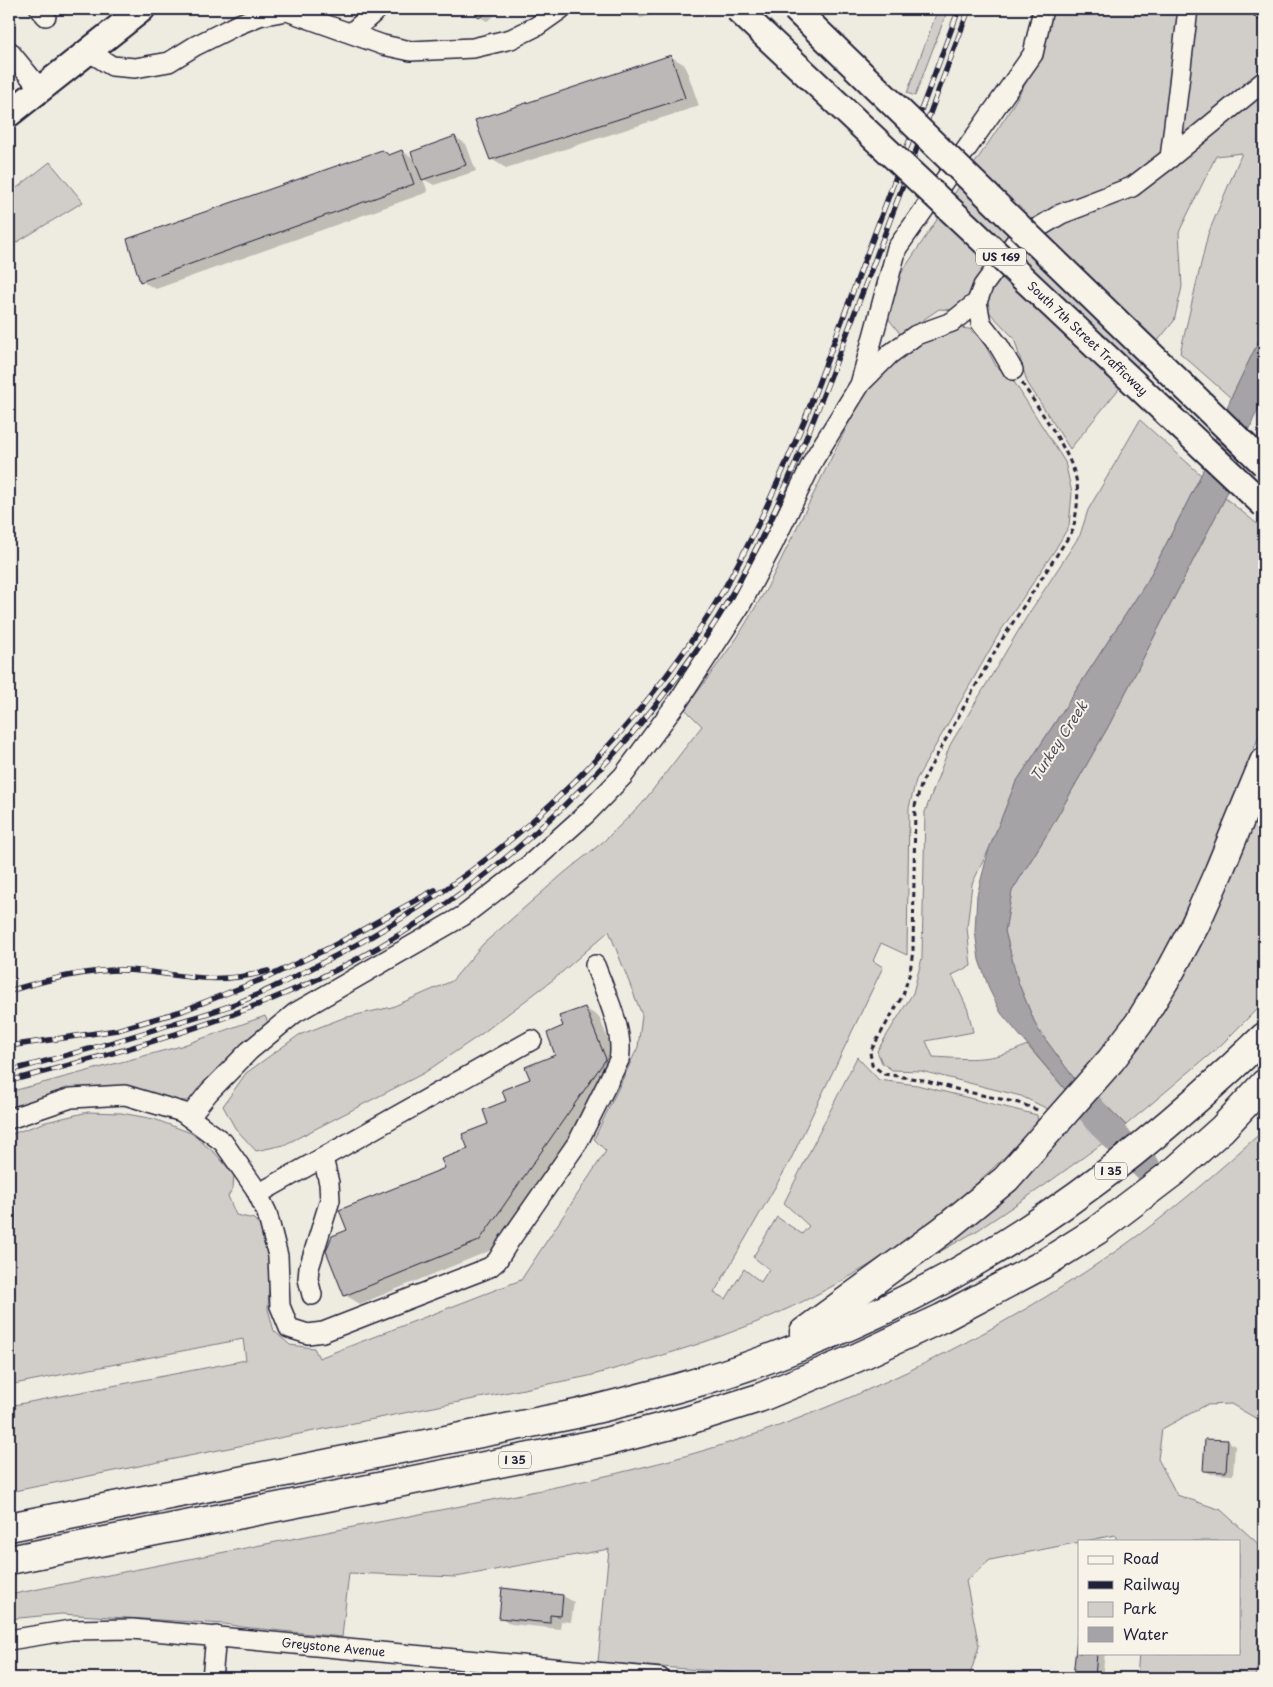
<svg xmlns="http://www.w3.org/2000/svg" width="1273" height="1687" font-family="'Playpen Sans',sans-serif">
  <rect width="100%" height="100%" fill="#eeebe1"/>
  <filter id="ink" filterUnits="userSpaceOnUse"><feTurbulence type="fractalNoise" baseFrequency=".02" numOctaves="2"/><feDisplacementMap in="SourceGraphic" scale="10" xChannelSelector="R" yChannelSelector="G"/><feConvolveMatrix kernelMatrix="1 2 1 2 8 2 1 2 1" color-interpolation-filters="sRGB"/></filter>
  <g filter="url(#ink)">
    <g fill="#d1cdc9" stroke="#7a7882">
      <polygon points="938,9 948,9 915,96 907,93"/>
      <polygon points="1054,9 1264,9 1264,330 1231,398 1180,353 1208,234 1242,153 1216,156 1179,232 1182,287 1174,321 1070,449 1027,382 1014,338 989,312 939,309 901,335 888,318 892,287 1007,115 1028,79 1040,54"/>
      <polygon points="50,162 83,202 9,247 9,194"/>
      <path d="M959 328 969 329 976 334 982 339 996 366 1011 377 1065 462 1072 493 1069 526 1055 550 1000 632 916 780 909 808 907 955 881 943 873 961 883 967 789 1163 714 1293 726 1299 744 1269 761 1282 769 1269 753 1257 777 1217 802 1234 809 1226 784 1203 857 1057 879 1080 917 1085 1037 1115 1038 1124C997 1165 955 1206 908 1240 857 1275 796 1308 737 1330 689 1349 639 1362 589 1376L9 1492V1406L246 1360 243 1339 9 1385V1135L46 1122 88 1112 121 1113 154 1119 191 1133 216 1154 234 1175 233 1188 228 1196 236 1215 254 1219 264 1231 270 1261 268 1309 274 1331 290 1345 314 1348 319 1358 521 1280 606 1151 594 1139 638 1047 642 1015 609 931 554 979 480 1035 424 1073 284 1145 256 1151 235 1128 223 1106 246 1073 299 1035 343 1018 392 1007 452 981 483 944 564 873 604 841 641 805 702 726 685 709 737 638 767 588 858 404C869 388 893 360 909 350 925 340 942 333 959 328Z"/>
      <path d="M1140 420 1201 475 1148 580 1015 784 989 849 972 884 967 928 971 966 952 975 968 1010 973 1032 926 1041 933 1057C970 1059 992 1062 1027 1045L1069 1094 1052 1111 1021 1096 921 1071 892 1070 882 1063 877 1051 913 993 922 958 925 812 950 745 1026 618 1080 535 1088 510Z"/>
      <polygon points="1225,498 1261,527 1264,527 1264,724 1199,882 1160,961 1131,1012 1076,1081 1037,1028 1018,982 1005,931 1012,891 1049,831 1108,727"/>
      <polygon points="1264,784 1264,1002 1220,1046 1126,1125 1095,1095"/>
      <polygon points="265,1016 269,1024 195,1097 187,1101 168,1100 123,1091 9,1113 9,1092 181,1046"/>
      <polygon points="1082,1112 1107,1140 1045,1185 978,1230 915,1266"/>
      <path d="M1264 1130V1423L1231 1404 1206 1405 1162 1429 1158 1459 1177 1495 1221 1510 1264 1549V1659L1258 1663 1256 1678H1137L1139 1653H1239V1541H1117L1115 1535 990 1560 966 1581 979 1646 969 1678H800L598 1662 609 1549 456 1577 349 1573 342 1637 242 1627 225 1624 61 1614 9 1619V1595C147 1567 286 1540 425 1513 552 1488 681 1465 802 1417 915 1373 1022 1317 1122 1247 1172 1212 1218 1171 1264 1130Z"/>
    </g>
    <polygon fill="#a6a3a6" stroke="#716f7b" points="1264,330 1264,398 1253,420 1225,498 1108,727 1049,831 1012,891 1005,931 1018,982 1037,1028 1076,1081 1095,1095 1126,1125 1107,1140 1082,1112 1069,1094 1001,1013 990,991 979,960 975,931 977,895 989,849 1015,784 1148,580 1201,475 1231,398"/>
    <g fill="#0003">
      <polygon points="474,9 504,9 487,21 480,17"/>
      <polygon points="632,9 665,9 666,11 641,18 634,14"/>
      <polygon points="670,56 685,65 699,106 506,168 491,159"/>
      <polygon points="455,137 466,144 476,171 434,185 423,179 428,192 156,289 141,281 390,156 402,151 415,159"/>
      <polygon points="585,1008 599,1017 620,1068 494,1249 360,1304 345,1295 349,1231 446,1169 469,1149 508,1101 557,1056 565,1027"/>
      <polygon points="1228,1441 1235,1446 1233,1475 1211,1474 1204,1470"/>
      <polygon points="563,1596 574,1602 571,1622 561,1621 560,1629 511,1624 500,1617"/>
      <polygon points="1079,1631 1079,1653 1105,1653 1102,1678 1079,1678 1074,1676"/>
    </g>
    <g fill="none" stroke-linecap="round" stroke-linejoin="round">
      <polyline stroke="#a6a3a6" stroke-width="29" points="1089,1107 1103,1125 1146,1167"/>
    </g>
    <g fill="#bbb8b7" stroke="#22223b">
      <polygon points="473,9 492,9 479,18"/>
      <polygon points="631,9 653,9 633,15"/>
      <polygon points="671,55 685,98 490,160 475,120"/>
      <polygon points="455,136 466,165 422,180 411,152"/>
      <polygon points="382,150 389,155 402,150 414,184 140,282 127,239"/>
      <polygon points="585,1007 606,1059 479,1241 344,1296 326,1251 332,1236 347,1230 339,1210 445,1168 441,1159 468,1149 462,1134 488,1124 483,1110 506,1101 502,1090 530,1079 525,1067 555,1055 547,1033 563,1026 559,1016"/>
      <polygon points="1205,1439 1228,1440 1226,1472 1203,1471"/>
      <polygon points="502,1588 563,1595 561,1616 550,1615 550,1623 499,1618"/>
      <polygon points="1078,1629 1079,1629 1079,1653 1097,1653 1095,1678 1073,1676"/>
    </g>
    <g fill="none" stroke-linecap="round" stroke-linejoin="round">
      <g stroke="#22223b" stroke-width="22">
        <g id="minor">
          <polyline points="40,9 46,16"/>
          <polyline points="1262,9 1264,11"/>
          <polyline points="351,33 378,9"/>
          <polyline points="9,51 40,89"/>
          <polyline points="88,51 112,66 135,68 169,62 195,46 237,25 259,16 287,11 383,45 411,51 473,48 511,39 537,26 561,9"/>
          <polyline points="1170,158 1188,9"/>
          <polyline points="1013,370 999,346 981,323 977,302 983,286 1016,241 1061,214 1132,187 1170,158 1264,81"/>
          <polyline points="861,381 897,248 1033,54 1043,9"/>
          <polyline points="189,1117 209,1092 249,1051 295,1013 463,916 528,866 586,814 623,776 679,700 740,606 772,546 814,459 861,383 890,354 916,335 952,322 977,302"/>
          <path d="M9 1119 71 1098 125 1095 182 1112 223 1142 255 1188 267 1213 278 1256 280 1306 289 1328 308 1334 323 1332 478 1272 490 1267 497 1261 510 1240 578 1142 619 1060C625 1032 605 992 595 965"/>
          <polyline points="258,1194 532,1040"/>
          <polyline points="312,1295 308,1279 309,1268 330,1200 329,1183 323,1158"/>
          <path id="s1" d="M9 1640 71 1630 132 1629 660 1678"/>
          <polyline points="212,1678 216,1636"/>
        </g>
      </g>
      <g stroke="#22223b" stroke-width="29">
        <polyline id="major" points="9,114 142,9"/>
      </g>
      <g stroke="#22223b" stroke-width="31">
        <g id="highway">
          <polyline points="804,1332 942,1231 1006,1179 1111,1060 1139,1023 1171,970 1195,925 1219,871 1264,762"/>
          <path d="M9 1527 576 1414C640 1398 703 1383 765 1360 838 1333 911 1300 978 1260 1083 1199 1177 1121 1264 1037"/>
          <polyline points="9,1560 601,1443 686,1421 759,1398 856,1358 942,1318 1042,1265 1096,1231 1176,1170 1222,1129 1264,1084"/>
        </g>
      </g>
      <path stroke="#22223b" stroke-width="3" stroke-dasharray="5 4" stroke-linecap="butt" d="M1022 383C1039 410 1073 454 1077 484 1079 500 1076 515 1073 530L999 644 922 782 915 806 913 950 910 972 903 995 870 1052 872 1065 884 1074 923 1080 963 1091 1019 1103 1040 1111"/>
      <use href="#minor" stroke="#f7f3e8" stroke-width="19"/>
      <use href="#major" stroke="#f7f3e8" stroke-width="25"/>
      <use href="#highway" stroke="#f7f3e8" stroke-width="28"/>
      <g stroke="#22223b" stroke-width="5.5">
        <g id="rail">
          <path d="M9 991C45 980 84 970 122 970 146 970 168 975 191 977 216 980 243 978 268 971"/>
          <polyline points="9,1046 117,1030 182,1011 268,977 331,947 435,890"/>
          <path d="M9 1071C65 1056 120 1041 175 1023 196 1017 217 1011 237 1003 264 993 290 979 316 966 469 890 595 781 692 640 739 572 773 495 805 419L959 9"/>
          <path d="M9 1081C121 1052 232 1022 336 970 458 909 569 813 654 707 679 675 704 642 725 606 781 511 819 407 858 304 896 206 932 107 969 9"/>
        </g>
      </g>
      <use href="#rail" stroke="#f7f3e8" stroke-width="4" stroke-dasharray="11" stroke-linecap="butt"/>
      <g stroke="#22223b" stroke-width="29" stroke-linecap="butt">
        <g id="major-bridge">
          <path id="s2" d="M737 9 1264 505"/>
          <polyline points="795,9 1264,464"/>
        </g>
      </g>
      <use href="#major-bridge" stroke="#f7f3e8" stroke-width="25"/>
    </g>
  </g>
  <g text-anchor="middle" stroke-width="4" stroke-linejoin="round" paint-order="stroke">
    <g fill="#f7f3e8" stroke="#62616f" stroke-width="1">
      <rect x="976" y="248.5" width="50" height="17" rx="4"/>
      <rect x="1095" y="1162.5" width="32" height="17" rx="4"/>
      <rect x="499" y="1451.5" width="32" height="17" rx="4"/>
    </g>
    <g font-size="11" font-weight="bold" fill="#22223b">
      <text x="1001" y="261">US 169</text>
      <text x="1111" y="1175">I 35</text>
      <text x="515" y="1464">I 35</text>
    </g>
    <g font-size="12" fill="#22223b" stroke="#f7f3e8">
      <text dy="4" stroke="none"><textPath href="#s2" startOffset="481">South 7th Street Trafficway</textPath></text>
      <text dy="4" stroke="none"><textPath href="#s1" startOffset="326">Greystone Avenue</textPath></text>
    </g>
    <g font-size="14" font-style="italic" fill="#504f60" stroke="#f7f3e8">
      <text transform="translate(1059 741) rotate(-57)" y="5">Turkey Creek</text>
    </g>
  </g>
  <rect width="1273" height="1687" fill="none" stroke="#f7f3e8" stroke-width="30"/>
  <rect x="15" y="15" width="1243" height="1657" fill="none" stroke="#22223b" stroke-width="2" filter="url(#ink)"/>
  <rect x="1078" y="1540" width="162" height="115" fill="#f7f3e8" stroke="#a29fa3"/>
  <rect x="1088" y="1556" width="25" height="8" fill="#f7f3e8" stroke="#a29fa3"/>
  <text x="1123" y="1564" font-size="15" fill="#22223b">Road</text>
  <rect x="1088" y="1581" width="25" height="8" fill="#22223b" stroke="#a29fa3"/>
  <text x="1123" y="1590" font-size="15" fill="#22223b">Railway</text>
  <rect x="1088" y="1602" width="25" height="15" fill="#d1cdc9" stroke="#a29fa3"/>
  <text x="1123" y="1614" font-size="15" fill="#22223b">Park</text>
  <rect x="1088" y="1627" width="25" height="15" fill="#a6a3a6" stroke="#a29fa3"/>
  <text x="1123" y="1640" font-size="15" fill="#22223b">Water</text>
</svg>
